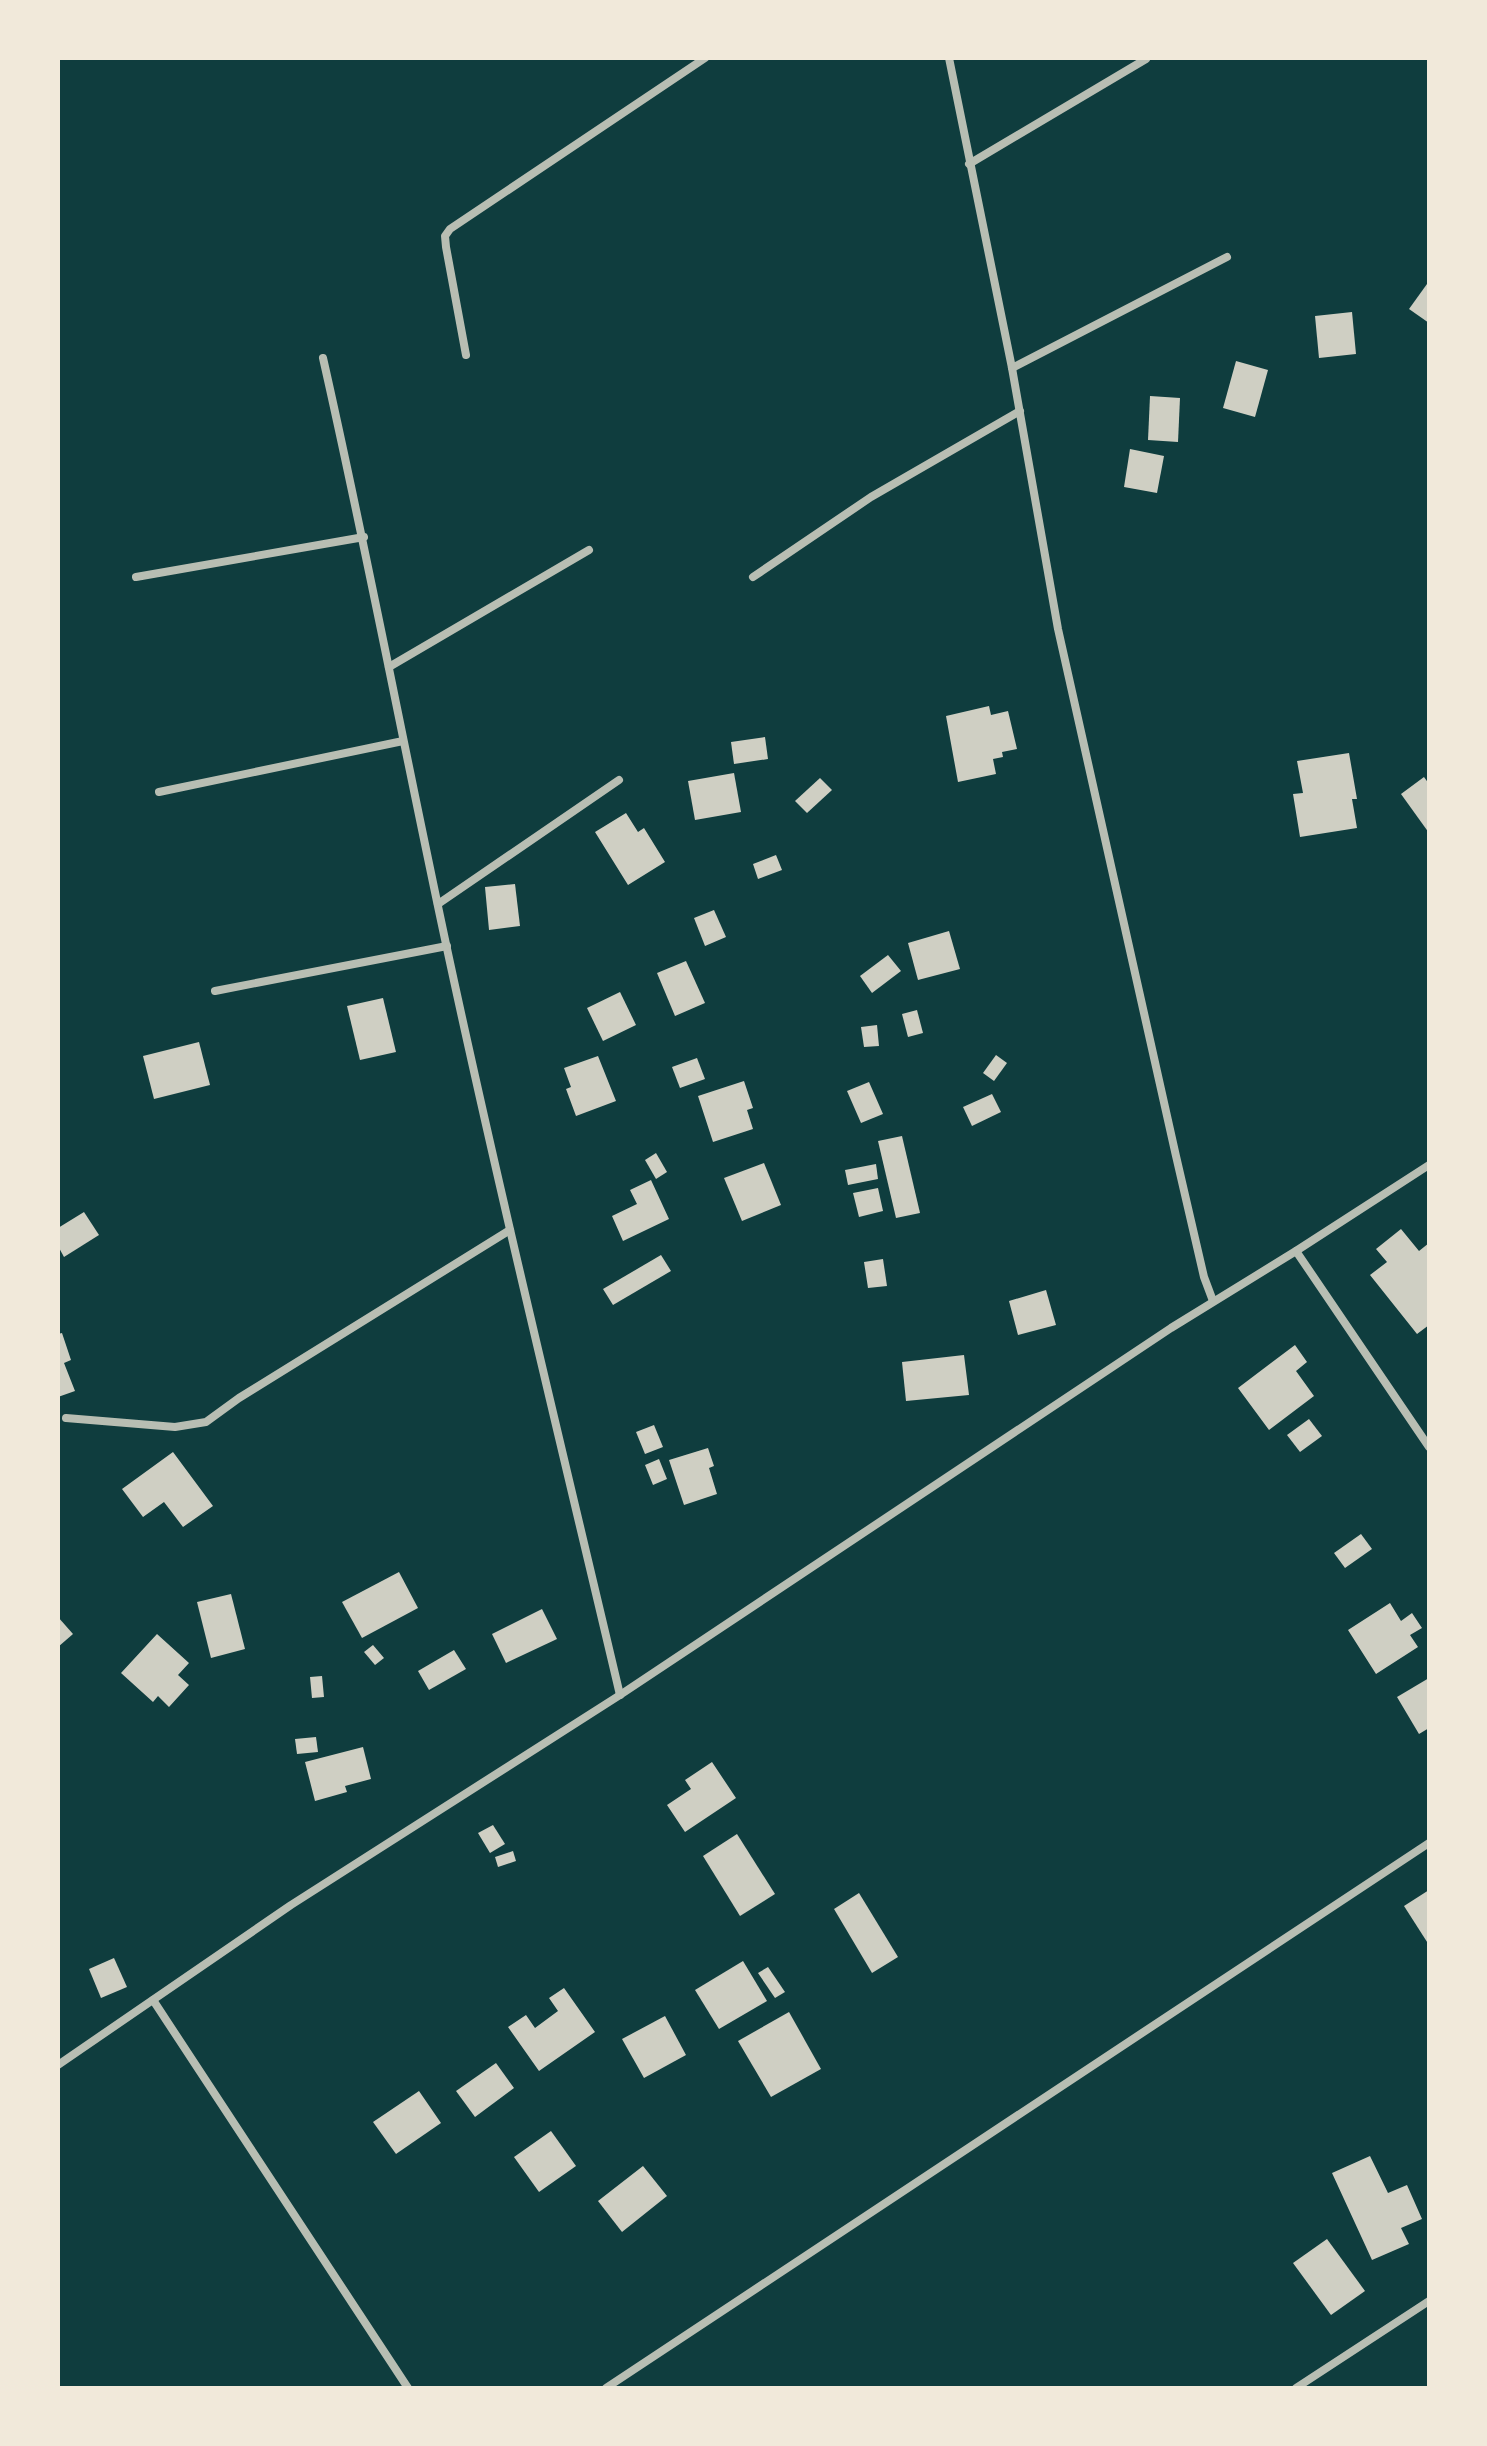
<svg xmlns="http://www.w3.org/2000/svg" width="1487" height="2446" font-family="'Open Sans',sans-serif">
  <rect width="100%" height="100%" fill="#0f3d3e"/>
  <g fill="#cfcfc3">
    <polygon points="1427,284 1429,286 1429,323 1409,309"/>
    <polygon points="1352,312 1356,354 1319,358 1315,316"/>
    <polygon points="1236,361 1268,370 1255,417 1223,408"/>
    <polygon points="1150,396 1180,398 1178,442 1148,440"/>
    <polygon points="1130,449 1164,456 1157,493 1124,487"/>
    <polygon points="989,706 991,715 1008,711 1017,749 1002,752 1003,757 993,759 996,774 958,782 946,716"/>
    <polygon points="765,737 768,759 734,764 731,742"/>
    <polygon points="1349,753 1357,799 1352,799 1357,828 1300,837 1293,794 1303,793 1297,761"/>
    <polygon points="734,773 741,812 695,820 688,781"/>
    <polygon points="1424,777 1429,784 1429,833 1401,794"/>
    <polygon points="820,778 832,790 807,813 795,801"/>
    <polygon points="626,813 638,832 644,828 665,862 628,885 595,832"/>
    <polygon points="776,855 782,870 758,879 753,864"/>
    <polygon points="515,884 520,926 489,930 485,887"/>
    <polygon points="714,910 726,937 705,946 694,918"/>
    <polygon points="949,931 960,969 918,980 908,943"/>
    <polygon points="888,955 901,971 872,993 860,976"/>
    <polygon points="686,961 705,1003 675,1016 657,973"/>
    <polygon points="620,992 636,1025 603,1041 587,1008"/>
    <polygon points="383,998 396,1052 360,1060 347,1006"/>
    <polygon points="917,1010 923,1033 908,1037 902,1014"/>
    <polygon points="877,1025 879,1046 864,1047 861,1027"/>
    <polygon points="199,1042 210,1085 154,1099 143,1056"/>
    <polygon points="996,1055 1007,1063 994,1081 983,1073"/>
    <polygon points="598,1056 616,1101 576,1116 566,1089 571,1087 564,1068"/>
    <polygon points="697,1058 705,1079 680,1088 672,1067"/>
    <polygon points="744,1081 753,1108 747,1110 753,1129 713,1142 698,1096"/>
    <polygon points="869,1082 883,1114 861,1123 847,1091"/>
    <polygon points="992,1094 1001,1112 972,1126 963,1107"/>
    <polygon points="902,1136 920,1213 896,1218 878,1141"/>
    <polygon points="656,1153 667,1172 656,1179 645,1160"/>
    <polygon points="764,1163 781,1205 742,1221 724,1178"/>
    <polygon points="876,1164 878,1179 848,1185 845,1170"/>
    <polygon points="651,1180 669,1219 623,1241 612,1216 637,1204 630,1190"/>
    <polygon points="878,1188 883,1211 859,1217 853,1193"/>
    <polygon points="84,1212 99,1235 64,1257 58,1246 58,1228"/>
    <polygon points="1401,1229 1419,1251 1429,1243 1429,1325 1417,1334 1370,1275 1387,1262 1376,1249"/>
    <polygon points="661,1255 671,1271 613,1305 603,1289"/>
    <polygon points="883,1259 887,1286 868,1288 864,1262"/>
    <polygon points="1046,1290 1056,1325 1018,1335 1009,1301"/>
    <polygon points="62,1333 71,1360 64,1363 75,1391 58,1397 58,1334"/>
    <polygon points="1295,1345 1307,1362 1296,1371 1314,1396 1269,1430 1238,1388"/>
    <polygon points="964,1355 969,1395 906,1401 902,1362"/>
    <polygon points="1309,1419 1322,1436 1300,1452 1287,1435"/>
    <polygon points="654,1425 663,1447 645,1454 636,1432"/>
    <polygon points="708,1448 714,1466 709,1468 717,1494 684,1505 669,1460"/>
    <polygon points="173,1452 213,1506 183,1527 164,1502 143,1517 122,1489"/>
    <polygon points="659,1459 667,1479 653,1485 645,1465"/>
    <polygon points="1361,1534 1372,1549 1345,1568 1334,1553"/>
    <polygon points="399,1572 418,1608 362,1638 342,1602"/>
    <polygon points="231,1594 245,1649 211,1658 197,1602"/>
    <polygon points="1390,1603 1401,1621 1412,1613 1422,1628 1410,1635 1418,1647 1376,1674 1348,1630"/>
    <polygon points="542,1609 557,1639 506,1663 492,1634"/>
    <polygon points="58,1617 73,1634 58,1647"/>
    <polygon points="157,1634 189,1663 178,1675 189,1685 169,1707 158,1696 153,1702 121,1673"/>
    <polygon points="373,1645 384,1658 375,1665 364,1652"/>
    <polygon points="454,1650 466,1669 429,1690 418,1671"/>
    <polygon points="322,1676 324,1697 312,1698 310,1677"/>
    <polygon points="1429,1678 1429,1728 1419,1734 1397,1697"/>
    <polygon points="316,1737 318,1752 297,1754 295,1739"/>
    <polygon points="363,1747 371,1779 345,1786 347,1792 315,1801 305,1762"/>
    <polygon points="712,1762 736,1798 685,1832 667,1805 691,1789 685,1780"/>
    <polygon points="493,1825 505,1844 490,1853 478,1833"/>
    <polygon points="737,1834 775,1894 740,1916 703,1856"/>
    <polygon points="513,1851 516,1861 498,1867 495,1857"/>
    <polygon points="1429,1890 1429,1945 1404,1906"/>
    <polygon points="859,1893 898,1957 872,1973 834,1909"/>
    <polygon points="114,1958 127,1987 101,1998 89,1969"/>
    <polygon points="743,1961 767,2001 719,2029 695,1990"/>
    <polygon points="768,1967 785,1992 775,1998 758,1973"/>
    <polygon points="564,1988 595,2032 539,2071 508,2027 526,2015 535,2028 558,2011 549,1998"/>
    <polygon points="789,2012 821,2069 771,2097 738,2041"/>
    <polygon points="665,2016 686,2055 644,2078 622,2039"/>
    <polygon points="496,2063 514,2088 475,2117 456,2091"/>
    <polygon points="419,2091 441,2123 396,2154 373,2122"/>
    <polygon points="551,2131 576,2166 539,2192 514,2157"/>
    <polygon points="1370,2156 1388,2193 1407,2185 1422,2219 1401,2228 1409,2244 1372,2260 1332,2173"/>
    <polygon points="643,2166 667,2196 622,2232 598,2201"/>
    <polygon points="1327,2239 1365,2291 1331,2315 1293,2263"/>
  </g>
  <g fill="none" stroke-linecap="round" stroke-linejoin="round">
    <g stroke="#b8beb3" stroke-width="8">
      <polyline points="949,58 1012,368 1058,629 1176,1156 1204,1277 1213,1301"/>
      <polyline points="969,164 1146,59"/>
      <polyline points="466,355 446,247 445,236 450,229 705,58"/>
      <path d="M323 358C367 552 404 748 446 944 500 1195 561 1445 620 1695"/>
      <polyline points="1012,368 1227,257"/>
      <polyline points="136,577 364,537"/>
      <polyline points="753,577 871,497 1020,411"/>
      <polyline points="389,667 589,550"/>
      <polyline points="159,792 403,741"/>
      <polyline points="438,904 619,780"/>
      <polyline points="215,991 447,946"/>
      <polyline points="1296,1251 1429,1447"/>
      <polyline points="66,1418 175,1427 206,1422 239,1398 510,1230"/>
      <polyline points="153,2000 408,2388"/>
      <polyline points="58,2065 291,1905 620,1695 1171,1328 1296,1251 1429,1165"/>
      <polyline points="606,2388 1429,1843"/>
      <polyline points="1296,2388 1429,2301"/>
    </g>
  </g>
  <rect width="1487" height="2446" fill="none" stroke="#f1e9da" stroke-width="120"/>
</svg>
